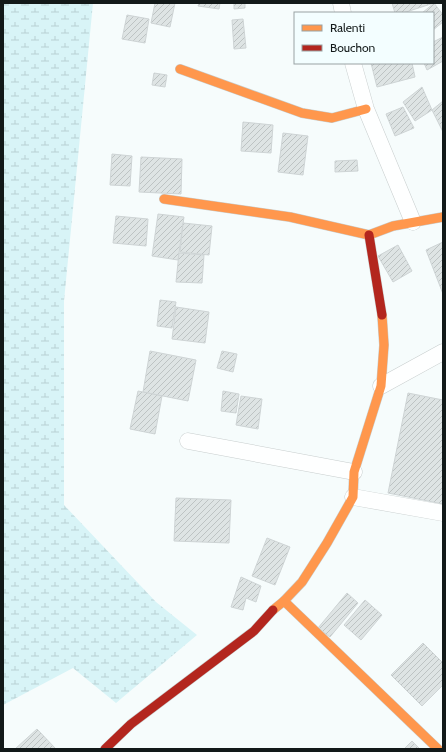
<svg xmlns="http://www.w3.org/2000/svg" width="446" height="752" font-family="Cabin,sans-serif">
  <defs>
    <pattern id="wetland-marsh" width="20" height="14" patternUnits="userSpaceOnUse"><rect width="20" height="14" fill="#d8f4f7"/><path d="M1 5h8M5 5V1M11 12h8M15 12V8" fill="none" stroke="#b8d1d3"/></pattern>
    <pattern id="building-hatch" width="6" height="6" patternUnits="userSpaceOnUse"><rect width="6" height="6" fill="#dee4e4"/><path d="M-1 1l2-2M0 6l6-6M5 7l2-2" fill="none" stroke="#bdc3c3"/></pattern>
  </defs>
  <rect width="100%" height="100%" fill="#f6fcfc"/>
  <polygon fill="url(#wetland-marsh)" points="3,3 93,3 64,301 64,505 156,602 197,635 116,703 73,668 3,705"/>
  <g fill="url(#building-hatch)" stroke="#ced4d5">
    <polygon points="155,3 175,3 170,27 151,23"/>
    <polygon points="199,3 220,3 219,9 198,6"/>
    <polygon points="234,3 245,3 245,8 234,9"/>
    <polygon points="392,3 434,3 403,13 395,13"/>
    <polygon points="434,3 443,15 443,22 433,30 433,13 422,13"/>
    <polygon points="127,15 149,19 145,43 122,39"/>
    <polygon points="243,19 246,48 234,49 232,20"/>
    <polygon points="443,37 443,61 427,70 424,63 433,63 433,42"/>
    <polygon points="371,63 412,63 415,77 377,87"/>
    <polygon points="154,73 167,75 165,87 152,85"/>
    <polygon points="422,87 432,110 415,121 403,102"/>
    <polygon points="443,101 443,132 432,110"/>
    <polygon points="403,107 414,128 395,136 386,114"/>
    <polygon points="243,122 273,125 271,153 241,151"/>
    <polygon points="283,133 308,136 303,175 278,172"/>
    <polygon points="112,154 132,156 130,186 110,185"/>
    <polygon points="141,157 182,159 181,194 139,192"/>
    <polygon points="357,160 358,171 335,172 335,161"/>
    <polygon points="158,214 184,217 178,260 152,256"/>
    <polygon points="116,216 148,219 146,246 113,243"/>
    <polygon points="183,223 212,226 209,255 180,252"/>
    <polygon points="443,242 443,294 426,250"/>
    <polygon points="398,245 412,271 393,282 378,256"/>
    <polygon points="179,253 204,255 202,283 176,282"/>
    <polygon points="160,300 176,302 172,328 157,326"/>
    <polygon points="176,307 209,312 205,343 172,339"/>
    <polygon points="150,351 196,360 188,401 143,392"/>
    <polygon points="222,351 237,354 233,372 217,368"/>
    <polygon points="138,391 162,396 155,434 130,429"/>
    <polygon points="223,391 239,394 236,413 221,411"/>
    <polygon points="408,393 443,400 443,504 388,493"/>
    <polygon points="241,396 262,399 258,429 236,425"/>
    <polygon points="176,498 231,500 229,543 174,541"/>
    <polygon points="267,538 290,547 275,585 252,576"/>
    <polygon points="241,577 261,586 256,602 246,598 243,610 231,607"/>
    <polygon points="347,593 358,603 330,637 318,628"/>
    <polygon points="365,600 382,615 361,640 344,625"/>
    <polygon points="423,643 443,663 443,685 422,706 391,675"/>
    <polygon points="37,729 55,748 54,749 15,749"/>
    <polygon points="412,741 420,749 404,749"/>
  </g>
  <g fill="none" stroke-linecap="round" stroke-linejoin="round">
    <g stroke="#c8cece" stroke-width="17">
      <g id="street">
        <polyline points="341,3 343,13"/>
        <polyline points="353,63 366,109 413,222"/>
        <polyline points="381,386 443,352"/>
        <polyline points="188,441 354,472"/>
        <polyline points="353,497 443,513"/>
      </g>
    </g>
    <g stroke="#c8cece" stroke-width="10">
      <g id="slow">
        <polyline points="180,69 302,113 332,118 366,109"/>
        <polyline points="164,199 290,217 369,235 393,226 443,217"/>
        <polyline points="284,601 438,749"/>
        <polyline points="273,610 284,601 302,582 327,543 353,497 354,472 381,386 384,345 382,315"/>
      </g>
    </g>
    <g stroke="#c8cece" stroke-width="10">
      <g id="jam">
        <polyline points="369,235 382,315"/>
        <polyline points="105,749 131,724 254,631 273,610"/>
      </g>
    </g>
    <use href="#street" stroke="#feffff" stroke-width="16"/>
    <use href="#slow" stroke="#ff974d" stroke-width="9"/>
    <use href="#jam" stroke="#b3261e" stroke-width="9"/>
  </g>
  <rect width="446" height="752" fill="none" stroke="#121919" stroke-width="8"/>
  <rect x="294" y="12" width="140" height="52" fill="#f3feff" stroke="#99a2a3"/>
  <rect x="302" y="25" width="20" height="6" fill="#ff974d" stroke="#99a2a3"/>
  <text x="330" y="32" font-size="12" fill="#121919">Ralenti</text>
  <rect x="302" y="45" width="20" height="6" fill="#b3261e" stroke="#99a2a3"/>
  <text x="330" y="52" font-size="12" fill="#121919">Bouchon</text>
</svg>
